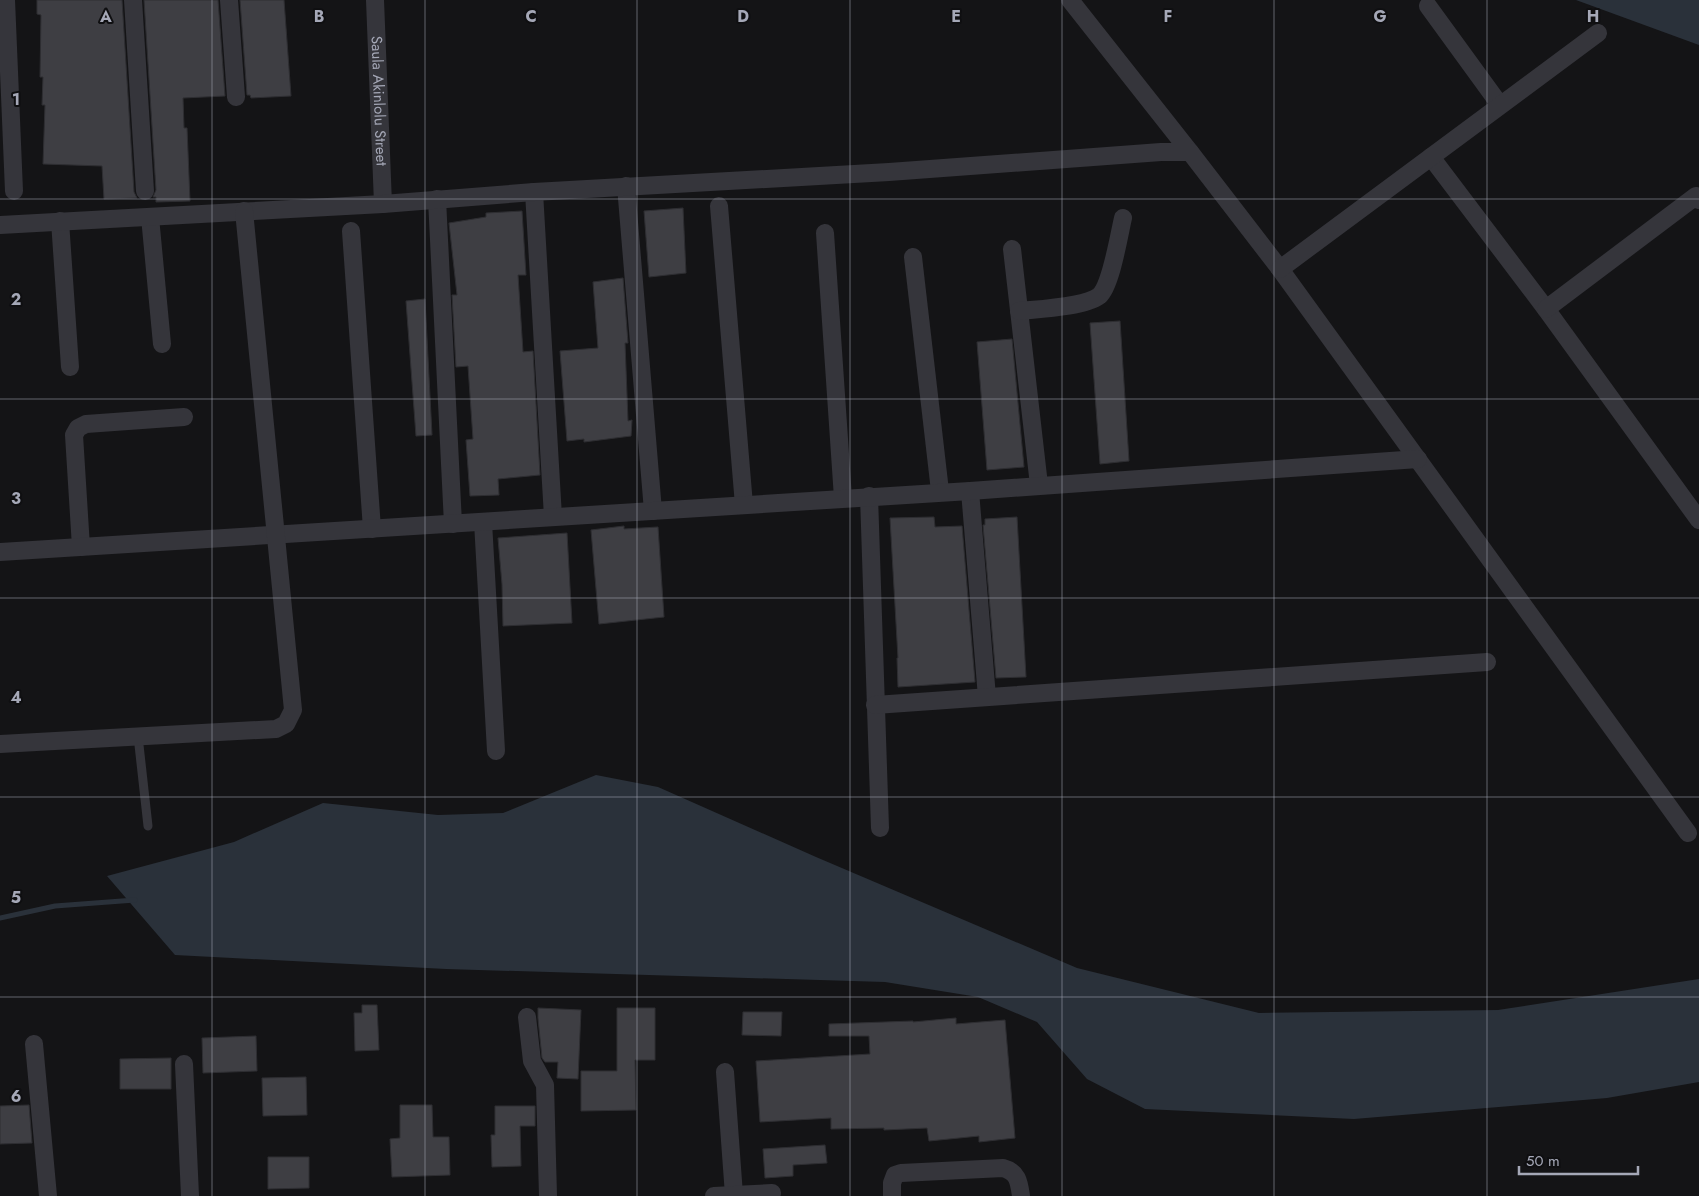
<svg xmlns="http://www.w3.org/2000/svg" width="1699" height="1196" font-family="Jost,sans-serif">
  <rect width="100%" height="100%" fill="#141416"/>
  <g fill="#2a313a">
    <polygon points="1576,0 1699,0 1699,45"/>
    <polygon points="596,775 658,787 816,857 1077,968 1259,1013 1498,1010 1699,979 1699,1082 1607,1098 1354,1119 1145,1109 1087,1079 1037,1022 978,997 885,982 446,969 175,955 107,876 234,842 323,803 438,815 503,813"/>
  </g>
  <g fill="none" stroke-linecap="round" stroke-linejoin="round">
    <polyline stroke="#2a313a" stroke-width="5" points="0,918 55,906 135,900"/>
  </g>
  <g fill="#3e3e43" stroke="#2e2e32">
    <polygon points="37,0 122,0 134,192 137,198 104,199 102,166 43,164 45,105 42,105 43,77 40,77 41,15 37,14"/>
    <polygon points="144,0 218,0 225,96 183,98 184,128 187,128 190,201 156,202 156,197 153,197 156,190"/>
    <polygon points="240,0 284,0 291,96 251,98 250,95 247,95"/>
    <polygon points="683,208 686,273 649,277 644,211"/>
    <polygon points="522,211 526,275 518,275 523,352 533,351 540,475 498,479 499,495 470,496 466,440 473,439 468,366 456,367 452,295 457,295 449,223 486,217 486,213"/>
    <polygon points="623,278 628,343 625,343 628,421 632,420 631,436 584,442 584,439 567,441 560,351 598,348 593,282"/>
    <polygon points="425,299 432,435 416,436 406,301"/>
    <polygon points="1120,321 1129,461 1100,464 1090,323"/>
    <polygon points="1012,339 1024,467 987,470 977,342"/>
    <polygon points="934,517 935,527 962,526 975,682 898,687 897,658 898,658 890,518"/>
    <polygon points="1017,517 1026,677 996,678 983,525 985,525 985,519"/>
    <polygon points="624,526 624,529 658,527 664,617 599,624 591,530"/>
    <polygon points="567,533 572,623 503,626 502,584 498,538"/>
    <polygon points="362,1005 377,1005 379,1050 355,1051 354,1013 362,1013"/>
    <polygon points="538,1008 581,1010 578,1079 557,1078 558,1062 545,1062 542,1058 538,1018"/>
    <polygon points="617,1008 655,1008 655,1060 635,1060 636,1110 581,1111 581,1071 617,1071"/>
    <polygon points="743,1012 782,1012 781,1036 742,1035"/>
    <polygon points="956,1018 956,1024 1005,1020 1015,1138 979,1142 979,1136 929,1141 927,1128 884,1130 884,1128 831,1129 831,1118 760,1122 756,1061 870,1054 869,1036 829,1036 829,1024 913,1021 913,1022"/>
    <polygon points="256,1036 257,1071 203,1073 202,1038"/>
    <polygon points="171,1058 171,1089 120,1089 120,1059"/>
    <polygon points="306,1077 307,1115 263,1116 262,1078"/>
    <polygon points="29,1105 32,1143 0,1144 0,1106"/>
    <polygon points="400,1105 432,1105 433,1137 449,1137 450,1175 392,1177 390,1139 400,1138"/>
    <polygon points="495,1106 535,1106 535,1126 520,1126 521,1166 492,1167 491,1135 495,1135"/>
    <polygon points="825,1145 827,1163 793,1165 793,1176 765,1178 763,1149"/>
    <polygon points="268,1157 309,1157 309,1188 268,1189"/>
  </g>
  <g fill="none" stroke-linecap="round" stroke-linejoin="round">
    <polyline stroke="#35353b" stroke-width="9" points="138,736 148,826"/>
    <g stroke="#35353b" stroke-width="18">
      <polyline points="6,0 14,191"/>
      <polyline points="133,0 145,191"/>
      <polyline points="229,0 236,97"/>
      <path id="s1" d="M375 0 383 204"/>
      <polyline points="1070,0 1190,152"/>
      <polyline points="1428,6 1500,105"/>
      <polyline points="1431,157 1546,309 1699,520"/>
      <polyline points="626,186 653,511"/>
      <polyline points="534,192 553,517"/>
      <polyline points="437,199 453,524"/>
      <polyline points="719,206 744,505"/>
      <polyline points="150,217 162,344"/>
      <polyline points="60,221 70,367"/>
      <polyline points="0,225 383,204 534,192 889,172 1161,152 1190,152 1280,269 1688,833"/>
      <polyline points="351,231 372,529"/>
      <polyline points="825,233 843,498"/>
      <polyline points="1012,249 1039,485"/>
      <polyline points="913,257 940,491"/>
      <polyline points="1280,269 1598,33"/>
      <polyline points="1546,309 1696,196 1699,200"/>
      <path d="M1019 311C1038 309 1085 307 1099 296 1111 286 1119 235 1123 218"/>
      <polyline points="970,491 987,697"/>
      <polyline points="869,496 880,828"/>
      <polyline points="483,522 496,751"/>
      <polyline points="81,547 74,435 78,428 86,424 184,417"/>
      <polyline points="0,552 970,491 1418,459"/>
      <polyline points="875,705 1487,662"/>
      <polyline points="0,744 276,729 286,724 293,710 244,211"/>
      <polyline points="527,1017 532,1061 545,1085 548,1196"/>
      <polyline points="34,1044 48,1196"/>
      <polyline points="184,1064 190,1196"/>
      <polyline points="725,1072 734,1195"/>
      <polyline points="714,1196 772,1193"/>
      <path d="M892 1196V1183L895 1175 901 1173 1003 1168C1018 1172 1019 1182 1021 1196"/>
    </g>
  </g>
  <path fill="none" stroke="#a5a8b7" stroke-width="1" stroke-opacity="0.55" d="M212 0V1196M425 0V1196M637 0V1196M850 0V1196M1062 0V1196M1274 0V1196M1487 0V1196M0 199H1699M0 399H1699M0 598H1699M0 797H1699M0 997H1699"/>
  <g text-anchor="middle" stroke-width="4" stroke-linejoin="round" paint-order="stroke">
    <g font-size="15" fill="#a5a8b7" stroke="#0f0f11">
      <text dy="5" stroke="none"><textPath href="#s1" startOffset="101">Saula Akinlolu Street</textPath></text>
    </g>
  </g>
  <g font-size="16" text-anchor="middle" font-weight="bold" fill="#a5a8b7" stroke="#0f0f11" stroke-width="4" stroke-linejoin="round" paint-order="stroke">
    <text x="106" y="22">A</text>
    <text x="319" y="22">B</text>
    <text x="531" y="22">C</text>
    <text x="743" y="22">D</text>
    <text x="956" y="22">E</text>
    <text x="1168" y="22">F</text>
    <text x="1380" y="22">G</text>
    <text x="1593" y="22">H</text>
    <text x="16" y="105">1</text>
    <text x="16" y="305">2</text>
    <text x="16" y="504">3</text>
    <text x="16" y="703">4</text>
    <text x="16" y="903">5</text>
    <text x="16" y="1102">6</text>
  </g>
  <path d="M1519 1166v8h119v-8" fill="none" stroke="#a5a8b7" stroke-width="2.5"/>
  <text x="1526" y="1166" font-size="15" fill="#a5a8b7" stroke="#0f0f11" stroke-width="4" paint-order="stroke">50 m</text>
</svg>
